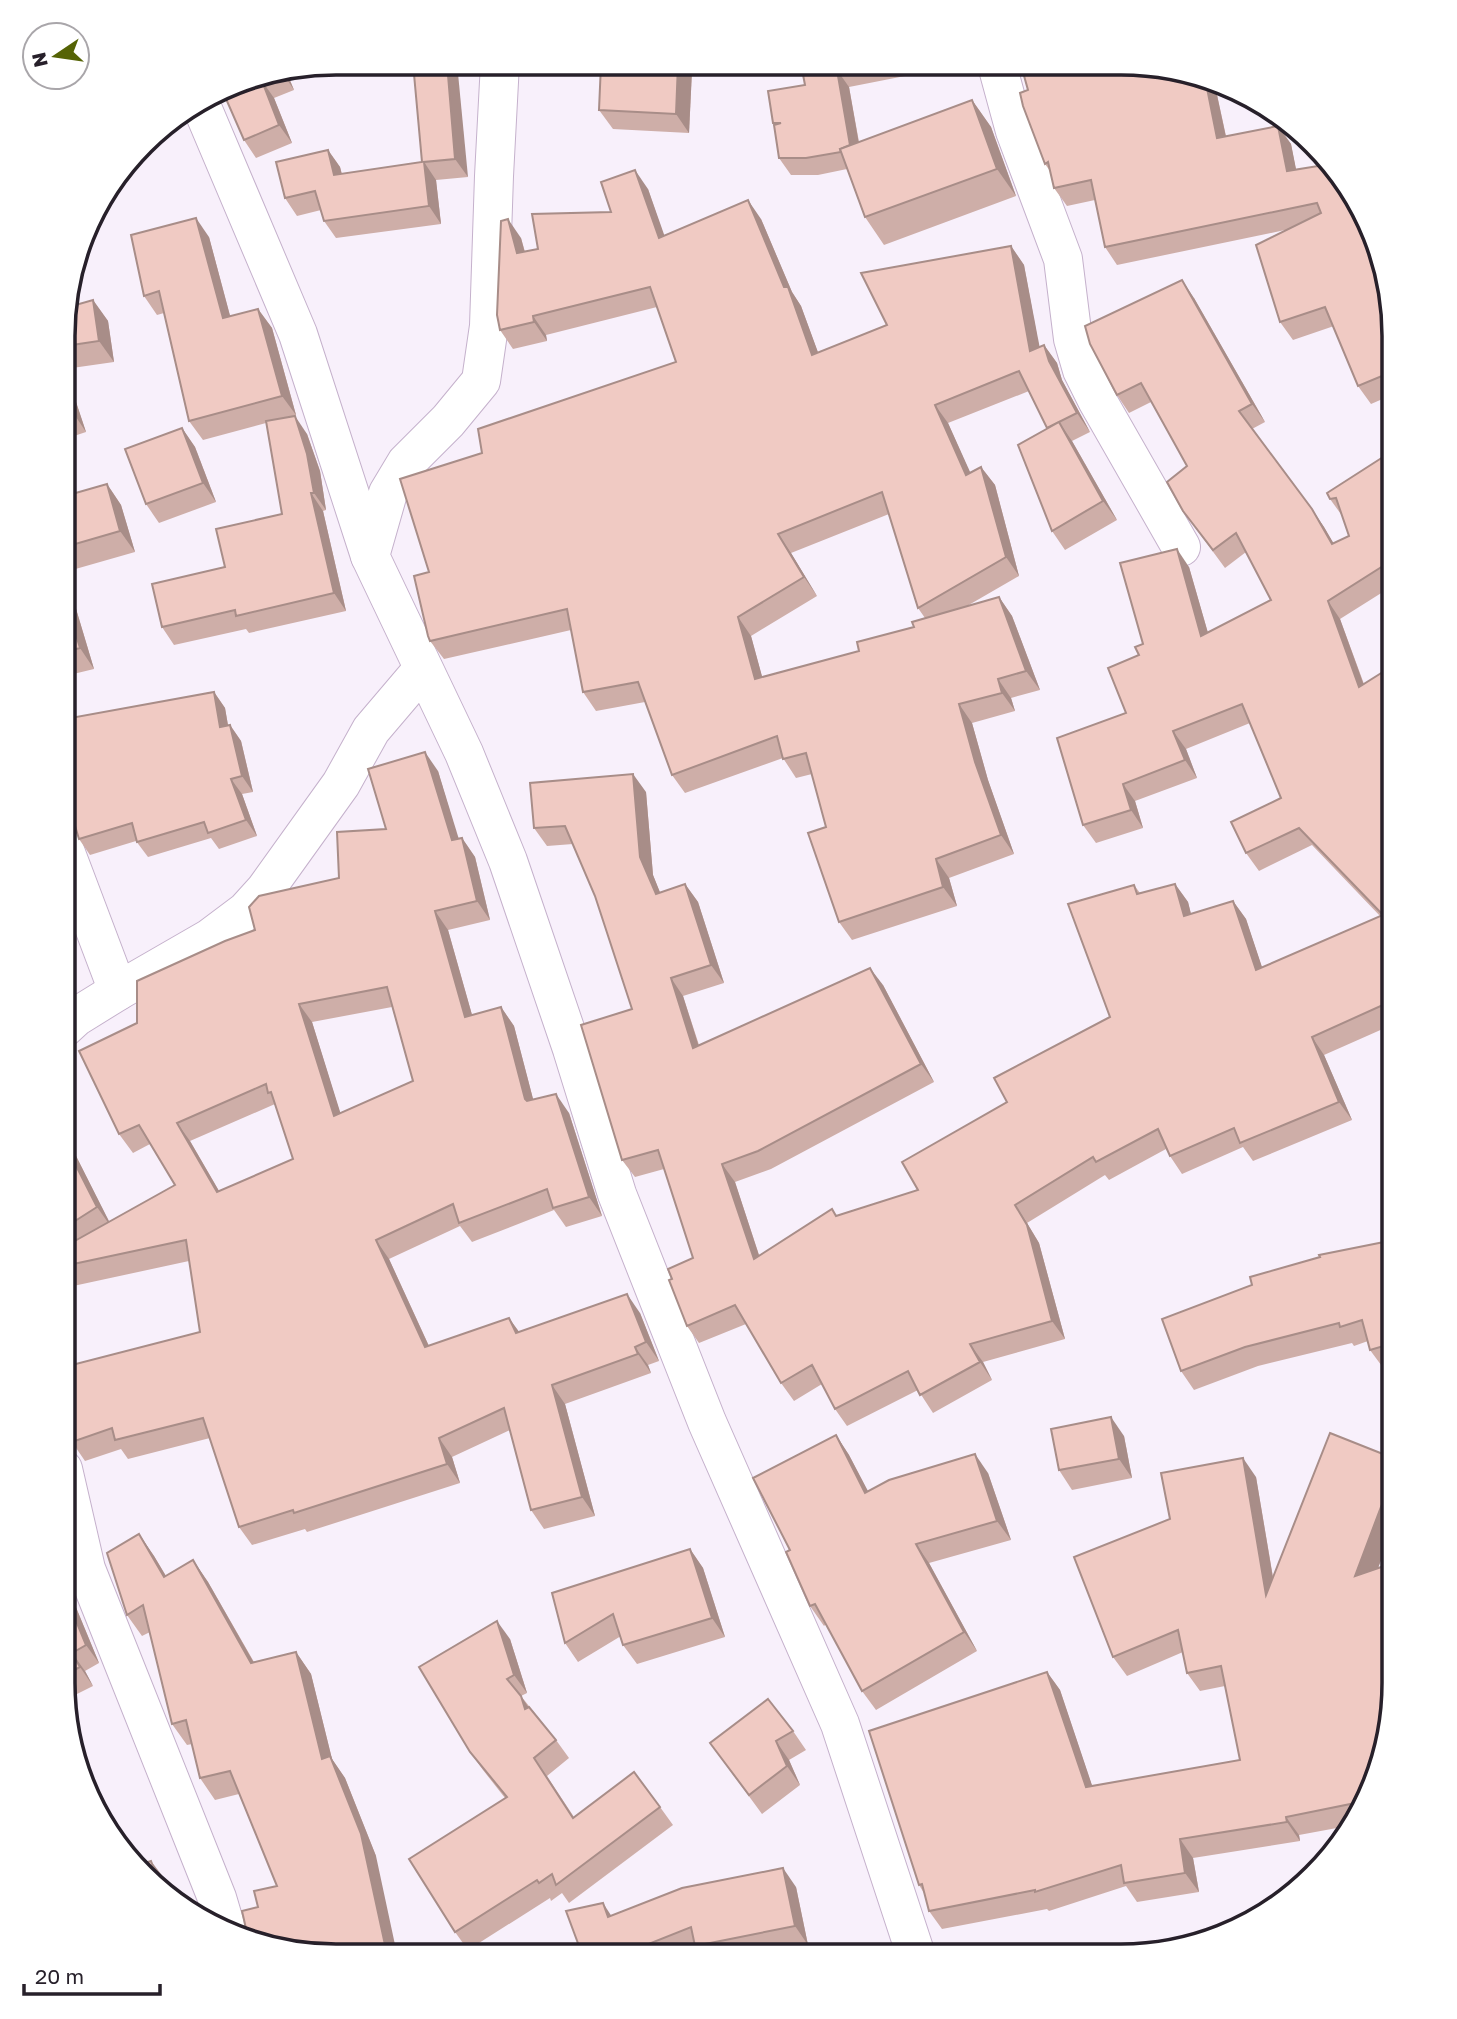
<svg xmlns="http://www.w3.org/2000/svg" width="1457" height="2019" font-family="'Golos Text',sans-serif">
  <rect width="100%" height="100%" fill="#f8f0fb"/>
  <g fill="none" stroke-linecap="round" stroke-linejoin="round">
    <g stroke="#c5b1cc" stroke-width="40">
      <g id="minor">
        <polyline points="500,63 494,176 489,326 481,381 448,421 406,463 388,493 370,556 464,753 508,861 572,1049 617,1194 707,1422 840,1724 916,1955"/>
        <polyline points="997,65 1015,131 1063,259 1073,339 1082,370 1097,400 1181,547"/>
        <polyline points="201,105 298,334 370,556"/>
        <polyline points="64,848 118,991"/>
        <polyline points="64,1028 76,1017 118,991 210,938 246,911 265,890 341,784 371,730 422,670"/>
        <polyline points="63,1469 86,1569 217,1898 225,1925"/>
      </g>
    </g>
    <use href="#minor" stroke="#fff" stroke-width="38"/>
  </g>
  <g fill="#ceaea8" fill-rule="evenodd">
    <polygon points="413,63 468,177 436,180 441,224 336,238 324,221 321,210 297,216 285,198 328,150 340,167 342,174 422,162"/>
    <polygon points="601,64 688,64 692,70 689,133 613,129 599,110"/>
    <polygon points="801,64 903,65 905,76 849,87 859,142 972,100 991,127 1016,196 884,245 865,217 847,169 818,175 791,175 779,158 775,125 773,123 805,85"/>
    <polygon points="1157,65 1214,81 1226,136 1278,126 1291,144 1296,170 1324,165 1394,336 1394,394 1371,404 1358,386 1334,326 1293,340 1280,322 1285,230 1117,265 1105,247 1095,200 1067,206 1054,188 1050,171 1045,164 1028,90"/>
    <polygon points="286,71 294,90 274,98 292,143 256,158 244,140 248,78"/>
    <path d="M648 189 664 236 761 219 792 292 801 306 818 353 887 325 1011 246 1024 265 1039 347 1044 345 1057 363 1062 380 1090 432 1072 441 1117 520 1065 550 1052 531 1047 429 1029 391 948 423 970 473 981 467 995 485 1019 576 967 606 999 597 1012 616 1040 690 1011 698 1015 711 972 723 988 780 1014 854 949 878 957 906 852 940 839 922 826 827 812 774 796 778 783 758 685 793 672 775 645 702 596 711 583 692 571 630 444 659 430 641 429 572 482 453 676 362 657 307 546 335 547 341 513 349 500 330 521 238 525 252 538 249 611 212ZM889 514 918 608 925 618 914 627 859 651 762 677 751 636 817 596 791 553Z"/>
    <polygon points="209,237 230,316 258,309 272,328 296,415 282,419 307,434 320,471 326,510 323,511 346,611 249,633 246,629 174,645 162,627 282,514 266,423 203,440 189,421 164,313 157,315 144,296"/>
    <polygon points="1194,298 1265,422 1252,429 1324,527 1333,543 1349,536 1343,517 1330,499 1394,450 1394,585 1340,619 1364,684 1394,665 1394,1024 1324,1055 1352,1120 1253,1161 1243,1147 1182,1174 1170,1156 1166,1149 1109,1180 1105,1175 1027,1223 1039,1243 1065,1339 983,1362 992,1380 933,1413 918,1390 847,1426 835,1409 822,1384 794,1401 781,1383 746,1324 699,1343 687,1326 672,1279 693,1258 664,1169 635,1177 622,1160 632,1009 595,896 573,844 547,846 534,828 646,792 653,875 660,893 685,884 698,902 724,983 683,996 699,1045 883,985 934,1082 771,1169 735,1182 759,1255 837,1216 918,1190 1007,1102 1110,1017 1134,885 1140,893 1175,884 1188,902 1191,914 1233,901 1246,919 1262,968 1380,916 1312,845 1259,871 1246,853 1281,798 1250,723 1186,749 1197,778 1135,801 1143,828 1096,843 1083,825 1126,713 1139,655 1143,644 1189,567 1208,633 1271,600 1246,552 1225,568 1183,511 1187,466 1151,402 1129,413 1117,395"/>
    <polygon points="93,300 108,321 114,362 65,369 86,432 65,439 65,308"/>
    <polygon points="182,428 195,447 216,502 159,523 146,504"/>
    <polygon points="107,484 121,505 135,552 65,572 94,669 65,676 65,496"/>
    <polygon points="214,692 225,708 228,725 230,725 241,741 253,792 242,794 257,836 219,849 211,838 148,857 136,841 90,855 79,839"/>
    <path d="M438 771 458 839 462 838 475 857 490 920 448 930 472 1015 501 1007 514 1026 533 1099 569 1113 602 1216 566 1227 554 1210 472 1242 460 1226 389 1259 429 1346 509 1318 519 1332 640 1313 659 1361 648 1365 651 1373 565 1404 595 1516 544 1529 531 1510 510 1430 452 1457 460 1483 307 1532 305 1529 252 1545 239 1527 210 1438 128 1459 121 1449 85 1461 72 1442 200 1332 189 1261 64 1288V1138L74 1152 109 1222 175 1185 150 1144 133 1153 119 1134 137 1023 255 930 339 878 386 829ZM392 1007 413 1081 340 1113 312 1022ZM275 1104 293 1159 219 1191 190 1141Z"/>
    <polygon points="1394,1240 1394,1366 1384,1369 1370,1350 1368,1341 1354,1346 1352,1343 1258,1366 1194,1390 1181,1371"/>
    <polygon points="836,1435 849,1455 868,1492 988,1473 1011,1540 929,1563 977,1651 876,1710 862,1691 826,1624 824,1626 810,1606 790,1550"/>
    <polygon points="1124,1436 1132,1478 1072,1490 1059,1470"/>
    <polygon points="1256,1477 1273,1577 1393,1528 1378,1568 1379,1771 1353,1825 1299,1835 1300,1841 1193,1858 1199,1892 1137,1902 1126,1886 1049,1911 1047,1909 942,1929 929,1911 924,1893 919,1885 1047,1672 1060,1690 1092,1786 1240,1760 1225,1686 1200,1691 1187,1673 1183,1652 1127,1676 1113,1657 1170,1519"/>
    <polygon points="139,1534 154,1556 166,1576 193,1560 208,1582 254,1662 296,1652 311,1674 332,1759 345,1778 376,1856 258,1907 277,1886 239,1794 215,1800 200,1778 192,1744 187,1745 172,1724 150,1632 142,1636 127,1615"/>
    <polygon points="690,1549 703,1568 725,1637 637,1664 623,1645 621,1636 578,1662 565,1643"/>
    <polygon points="63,1576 99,1663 85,1671 93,1686 67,1699 63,1683"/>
    <polygon points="510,1639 527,1693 521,1696 556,1740 569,1758 547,1776 574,1817 660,1807 673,1825 569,1903 562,1893 551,1901 550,1898 468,1950 455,1932 505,1798 483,1770 470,1752"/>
    <polygon points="793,1731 806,1750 789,1760 800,1785 762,1814 710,1743"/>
    <polygon points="796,1887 808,1945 760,1955 701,1955 697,1949 682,1955 582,1954 611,1916"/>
  </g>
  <g fill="#a88d88">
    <polygon points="447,63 457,63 468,177 455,159"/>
    <polygon points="678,64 688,64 692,70 689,133 676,114"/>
    <polygon points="897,65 903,65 905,76"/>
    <polygon points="837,70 849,87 863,167 851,150"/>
    <polygon points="286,71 294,90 282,72"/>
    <polygon points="1205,78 1214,81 1230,156 1217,138"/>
    <polygon points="262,81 274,98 292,143 279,125"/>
    <polygon points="972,100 991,127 1016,196 997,169"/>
    <polygon points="1278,126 1291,144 1300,189 1287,171"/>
    <polygon points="328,150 340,167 346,192 334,175"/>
    <polygon points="424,162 436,180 441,224 429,206"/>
    <polygon points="635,170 648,189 672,257 659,238"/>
    <polygon points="748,200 761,219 792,292 801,306 826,374 812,355"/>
    <polygon points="196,218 209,237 236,338 223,318"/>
    <polygon points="508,219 521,238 530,272 517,253"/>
    <polygon points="1011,246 1024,265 1044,370 1030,351"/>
    <polygon points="1182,280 1194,298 1265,422 1252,404"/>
    <polygon points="93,300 108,321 114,362 99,341"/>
    <polygon points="258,309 272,328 296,415 282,396"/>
    <polygon points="533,316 546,335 547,341 534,322"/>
    <polygon points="1044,345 1057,363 1062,380 1090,432 1077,413 1049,361"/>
    <polygon points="65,369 86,432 72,411 65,391"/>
    <polygon points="935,405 948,423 980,494 966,475"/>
    <polygon points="295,416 307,434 320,471 326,510 314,493"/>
    <polygon points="1059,422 1072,441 1117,520 1103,501"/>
    <polygon points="182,428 195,447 216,502 203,483"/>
    <polygon points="981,467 995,485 1019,576 1006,557"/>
    <polygon points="107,484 121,505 135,552 120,531"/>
    <polygon points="311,493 323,511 346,611 334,593"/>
    <polygon points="1312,509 1324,527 1344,561 1332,544"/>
    <polygon points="778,534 791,553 817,596 804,577"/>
    <polygon points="1177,549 1189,567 1214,654 1201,636"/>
    <polygon points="65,572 94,669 80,648 65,599"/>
    <polygon points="999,597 1012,616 1040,690 1026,671"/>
    <polygon points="1328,601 1340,619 1371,705 1359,687"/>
    <polygon points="738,617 751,636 768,698 755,679"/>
    <polygon points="998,679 1011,698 1015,711 1002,693"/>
    <polygon points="214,692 225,708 231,743 220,727"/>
    <polygon points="959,704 972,723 988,780 1014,854 1001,835 975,762"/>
    <polygon points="230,725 241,741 253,792 242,776"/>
    <polygon points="1173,731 1186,749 1197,778 1185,760"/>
    <polygon points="425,752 438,771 465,859 452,840"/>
    <polygon points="633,774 646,792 653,875 668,912 656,894 640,857"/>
    <polygon points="231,779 242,794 257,836 246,820"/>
    <polygon points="1123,784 1135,801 1143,828 1131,810"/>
    <polygon points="462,838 475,857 490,920 477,901"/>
    <polygon points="936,859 949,878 957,906 943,887"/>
    <polygon points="685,884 698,902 724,983 711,965"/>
    <polygon points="1175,884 1188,902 1196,934 1184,916"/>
    <polygon points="1233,901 1246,919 1269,988 1256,970"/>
    <polygon points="435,911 448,930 478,1036 465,1017"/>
    <polygon points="870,968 883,985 934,1082 921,1064"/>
    <polygon points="671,978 683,996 705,1066 693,1048"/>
    <polygon points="299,1004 312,1022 347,1134 334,1116"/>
    <polygon points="501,1007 514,1026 538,1118 525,1099"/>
    <polygon points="1312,1037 1324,1055 1352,1120 1339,1102"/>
    <polygon points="556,1094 569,1113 602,1216 589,1197"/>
    <polygon points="177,1123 190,1141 230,1210 217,1192"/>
    <polygon points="64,1138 74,1152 114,1231 97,1207 64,1142"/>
    <polygon points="722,1164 735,1182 766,1277 754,1259"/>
    <polygon points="1015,1205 1027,1223 1039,1243 1065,1339 1052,1321"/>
    <polygon points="376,1240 389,1259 438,1366 425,1347"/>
    <polygon points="627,1294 640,1313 659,1361 646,1342"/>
    <polygon points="509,1318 522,1336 516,1333"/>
    <polygon points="970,1344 983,1362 992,1380 980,1362"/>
    <polygon points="635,1347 648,1365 651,1373 638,1354"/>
    <polygon points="552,1385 565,1404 595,1516 582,1497"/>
    <polygon points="1111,1417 1124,1436 1132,1478 1119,1459"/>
    <polygon points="836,1435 849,1455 879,1512 865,1493"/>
    <polygon points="439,1438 452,1457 460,1483 447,1464"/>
    <polygon points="975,1454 988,1473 1011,1540 997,1521"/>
    <polygon points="1243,1458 1256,1477 1279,1614 1266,1595"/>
    <polygon points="1393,1475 1393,1528 1368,1595 1355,1576"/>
    <polygon points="139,1534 154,1556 179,1598 164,1577"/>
    <polygon points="916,1544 929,1563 977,1651 964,1632"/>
    <polygon points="690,1549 703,1568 725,1637 712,1618"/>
    <polygon points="193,1560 208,1582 266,1684 251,1663"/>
    <polygon points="63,1576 99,1663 86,1645 63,1589"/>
    <polygon points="497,1621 510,1639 527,1693 514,1675"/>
    <polygon points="296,1652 311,1674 332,1759 345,1778 376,1856 397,1954 387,1954 322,1759"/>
    <polygon points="72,1653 85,1671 93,1686 80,1667"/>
    <polygon points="1047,1672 1060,1690 1099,1806 1086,1787"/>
    <polygon points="521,1696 533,1714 525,1709"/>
    <polygon points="776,1741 789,1760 800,1785 787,1766"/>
    <polygon points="1286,1817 1299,1835 1300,1841 1287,1822"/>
    <polygon points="1180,1839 1193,1858 1199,1892 1185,1873"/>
    <polygon points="151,1861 167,1882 172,1899 161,1890"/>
    <polygon points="783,1868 796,1887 808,1945 795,1926"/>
    <polygon points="603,1903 616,1923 608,1917"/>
  </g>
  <g fill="#f0cac3" stroke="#a88d88" stroke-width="2" fill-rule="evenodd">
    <polygon points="413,63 447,63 455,159 424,162 429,206 324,221 315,191 285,198 276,162 328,150 334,175 422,162"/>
    <polygon points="601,64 678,64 676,114 599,110"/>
    <polygon points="801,64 866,65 837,70 850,145 840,149 841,152 806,158 779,158 774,125 781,123 773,123 768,91 805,85"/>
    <polygon points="1021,65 1157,65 1205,78 1217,138 1278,126 1287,171 1324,165 1366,216 1394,336 1394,371 1358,386 1325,307 1280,322 1256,245 1321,213 1317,203 1105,247 1091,180 1054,188 1048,162 1045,164 1023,106 1020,93 1028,90"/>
    <polygon points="282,72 262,81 279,125 244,140 223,92 248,78"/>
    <polygon points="972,100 997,169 865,217 840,149"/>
    <polygon points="635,170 659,238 748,200 784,287 788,287 812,355 887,325 861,273 1011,246 1030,351 1044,345 1049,361 1077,413 1047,428 1019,371 935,405 966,475 981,467 1006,557 918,608 882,492 778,534 804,577 738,617 755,679 859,651 857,642 914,627 912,622 999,597 1026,671 998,679 1002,693 959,704 975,762 1001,835 936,859 943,887 839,922 808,833 826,827 806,753 783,759 777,736 672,775 638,682 583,692 567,609 430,641 428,636 414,576 429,572 400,479 482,453 478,429 676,362 650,287 533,316 534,322 500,330 497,315 501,221 508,219 517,253 538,249 532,214 611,212 601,182"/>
    <polygon points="196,218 223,318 258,309 282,396 189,421 159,291 144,296 131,235"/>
    <polygon points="1182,280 1252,404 1239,411 1312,509 1332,544 1349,536 1336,498 1330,499 1327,493 1394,450 1394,483 1385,485 1394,499 1394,559 1328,601 1359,687 1394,665 1394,1000 1312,1037 1339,1102 1240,1143 1234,1128 1170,1156 1158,1129 1096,1162 1093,1157 1015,1205 1027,1225 1052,1321 970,1344 980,1362 920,1395 908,1371 835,1409 812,1365 781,1383 735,1305 687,1326 669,1280 672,1279 668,1269 693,1258 658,1150 622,1160 581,1025 632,1009 595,896 565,826 534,828 530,783 633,774 640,857 656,894 685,884 711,965 671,978 693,1048 870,968 921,1064 758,1151 722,1164 754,1259 832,1209 836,1216 918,1190 902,1162 1007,1102 994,1078 1110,1017 1068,904 1134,885 1137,894 1175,884 1184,916 1233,901 1256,970 1383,915 1299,828 1246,853 1231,822 1281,798 1242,704 1173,731 1185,760 1123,784 1131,810 1083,825 1057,738 1126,713 1108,668 1139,655 1135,647 1143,644 1120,563 1177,549 1201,636 1271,600 1236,533 1213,550 1183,511 1167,482 1187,466 1141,383 1117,395 1090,344 1085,326"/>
    <polygon points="93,300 99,341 65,346 65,308"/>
    <polygon points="65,391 72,411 65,413"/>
    <polygon points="295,416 307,454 314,493 311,493 334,593 236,616 235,610 162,627 152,584 225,567 216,529 282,514 266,421"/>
    <polygon points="1059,422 1103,501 1052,531 1018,445"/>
    <polygon points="182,428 203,483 146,504 125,449"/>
    <polygon points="107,484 120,531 65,547 65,496"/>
    <polygon points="65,599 80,648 65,652"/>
    <polygon points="214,692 220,727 230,725 242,776 231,779 246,820 208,833 204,822 137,842 132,823 79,839 65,793 65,750 71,748 65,729 65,719"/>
    <path d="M425 752 452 840 462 838 477 901 435 911 465 1017 501 1007 525 1099 527 1101 556 1094 589 1197 553 1208 547 1189 459 1223 453 1204 376 1240 425 1347 509 1318 516 1333 627 1294 646 1342 635 1347 638 1354 552 1385 582 1497 531 1510 504 1408 439 1438 447 1464 294 1513 293 1510 239 1527 203 1418 115 1440 112 1428 72 1442 63 1417 64 1367 200 1332 186 1240 64 1266V1247L175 1185 139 1125 119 1134 79 1051 137 1023V981L225 941 255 930 249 907 259 896 339 878 337 832 386 829 368 769ZM387 987 413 1081 334 1116 299 1004ZM266 1084 268 1093 271 1092 293 1159 217 1192 177 1123Z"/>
    <polygon points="64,1142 97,1207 64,1228"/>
    <polygon points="1394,1240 1394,1343 1370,1350 1362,1320 1340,1327 1339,1323 1245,1347 1181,1371 1162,1319 1252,1285 1250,1277 1320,1257 1319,1255"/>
    <polygon points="1111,1417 1119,1459 1059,1470 1051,1429"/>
    <polygon points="1330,1433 1393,1458 1393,1475 1355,1576 1393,1563 1393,1701 1379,1771 1365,1801 1286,1817 1287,1822 1180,1839 1185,1873 1124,1883 1121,1865 1035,1892 1035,1890 929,1911 922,1884 919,1885 869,1731 1047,1672 1086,1787 1240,1760 1221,1666 1187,1673 1178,1630 1113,1657 1074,1557 1170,1519 1161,1473 1243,1458 1266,1595"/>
    <polygon points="836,1435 865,1493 889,1480 975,1454 997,1521 916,1544 964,1632 862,1691 815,1604 810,1606 786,1552 790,1550 753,1478"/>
    <polygon points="139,1534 164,1577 193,1560 251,1663 296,1652 322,1759 330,1756 361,1834 387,1954 301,1954 247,1933 242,1911 258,1907 254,1891 277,1886 230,1771 200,1778 186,1720 172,1724 143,1605 127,1615 107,1553"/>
    <polygon points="690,1549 712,1618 623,1645 613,1614 565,1643 552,1593"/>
    <polygon points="63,1589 86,1645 72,1653 80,1667 63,1676"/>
    <polygon points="497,1621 514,1675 507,1679 521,1696 525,1709 529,1707 556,1740 534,1758 573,1818 634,1772 660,1807 556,1885 552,1874 539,1883 537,1880 455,1932 409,1859 507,1797 470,1752 419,1667"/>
    <polygon points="768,1699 793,1731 776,1741 787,1766 749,1795 710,1743"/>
    <polygon points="151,1861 161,1890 135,1866"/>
    <polygon points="783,1868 795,1926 695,1946 691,1927 621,1955 582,1954 566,1911 603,1903 608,1917 682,1888"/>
  </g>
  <path d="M0 0H1457V2019H0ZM336 75H1121A261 261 0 0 1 1382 336V1683A261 261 0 0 1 1121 1944H336A261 261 0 0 1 75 1683V336A261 261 0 0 1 336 75Z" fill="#fff" fill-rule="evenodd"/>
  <path fill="none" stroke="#27202a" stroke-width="3.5" d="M336 75H1121A261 261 0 0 1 1382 336V1683A261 261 0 0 1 1121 1944H336A261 261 0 0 1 75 1683V336A261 261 0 0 1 336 75Z"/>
  <g transform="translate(56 56) rotate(257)"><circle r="33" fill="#ffffff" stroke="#a9a6aa" stroke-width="2"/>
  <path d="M0-5L12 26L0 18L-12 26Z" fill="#556305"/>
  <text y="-10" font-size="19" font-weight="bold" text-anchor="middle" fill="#27202a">N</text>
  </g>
  <path d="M24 1984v10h136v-10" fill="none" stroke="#27202a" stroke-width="3.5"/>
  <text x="35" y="1984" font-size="21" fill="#27202a" stroke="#ffffff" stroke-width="5" paint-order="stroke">20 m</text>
</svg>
